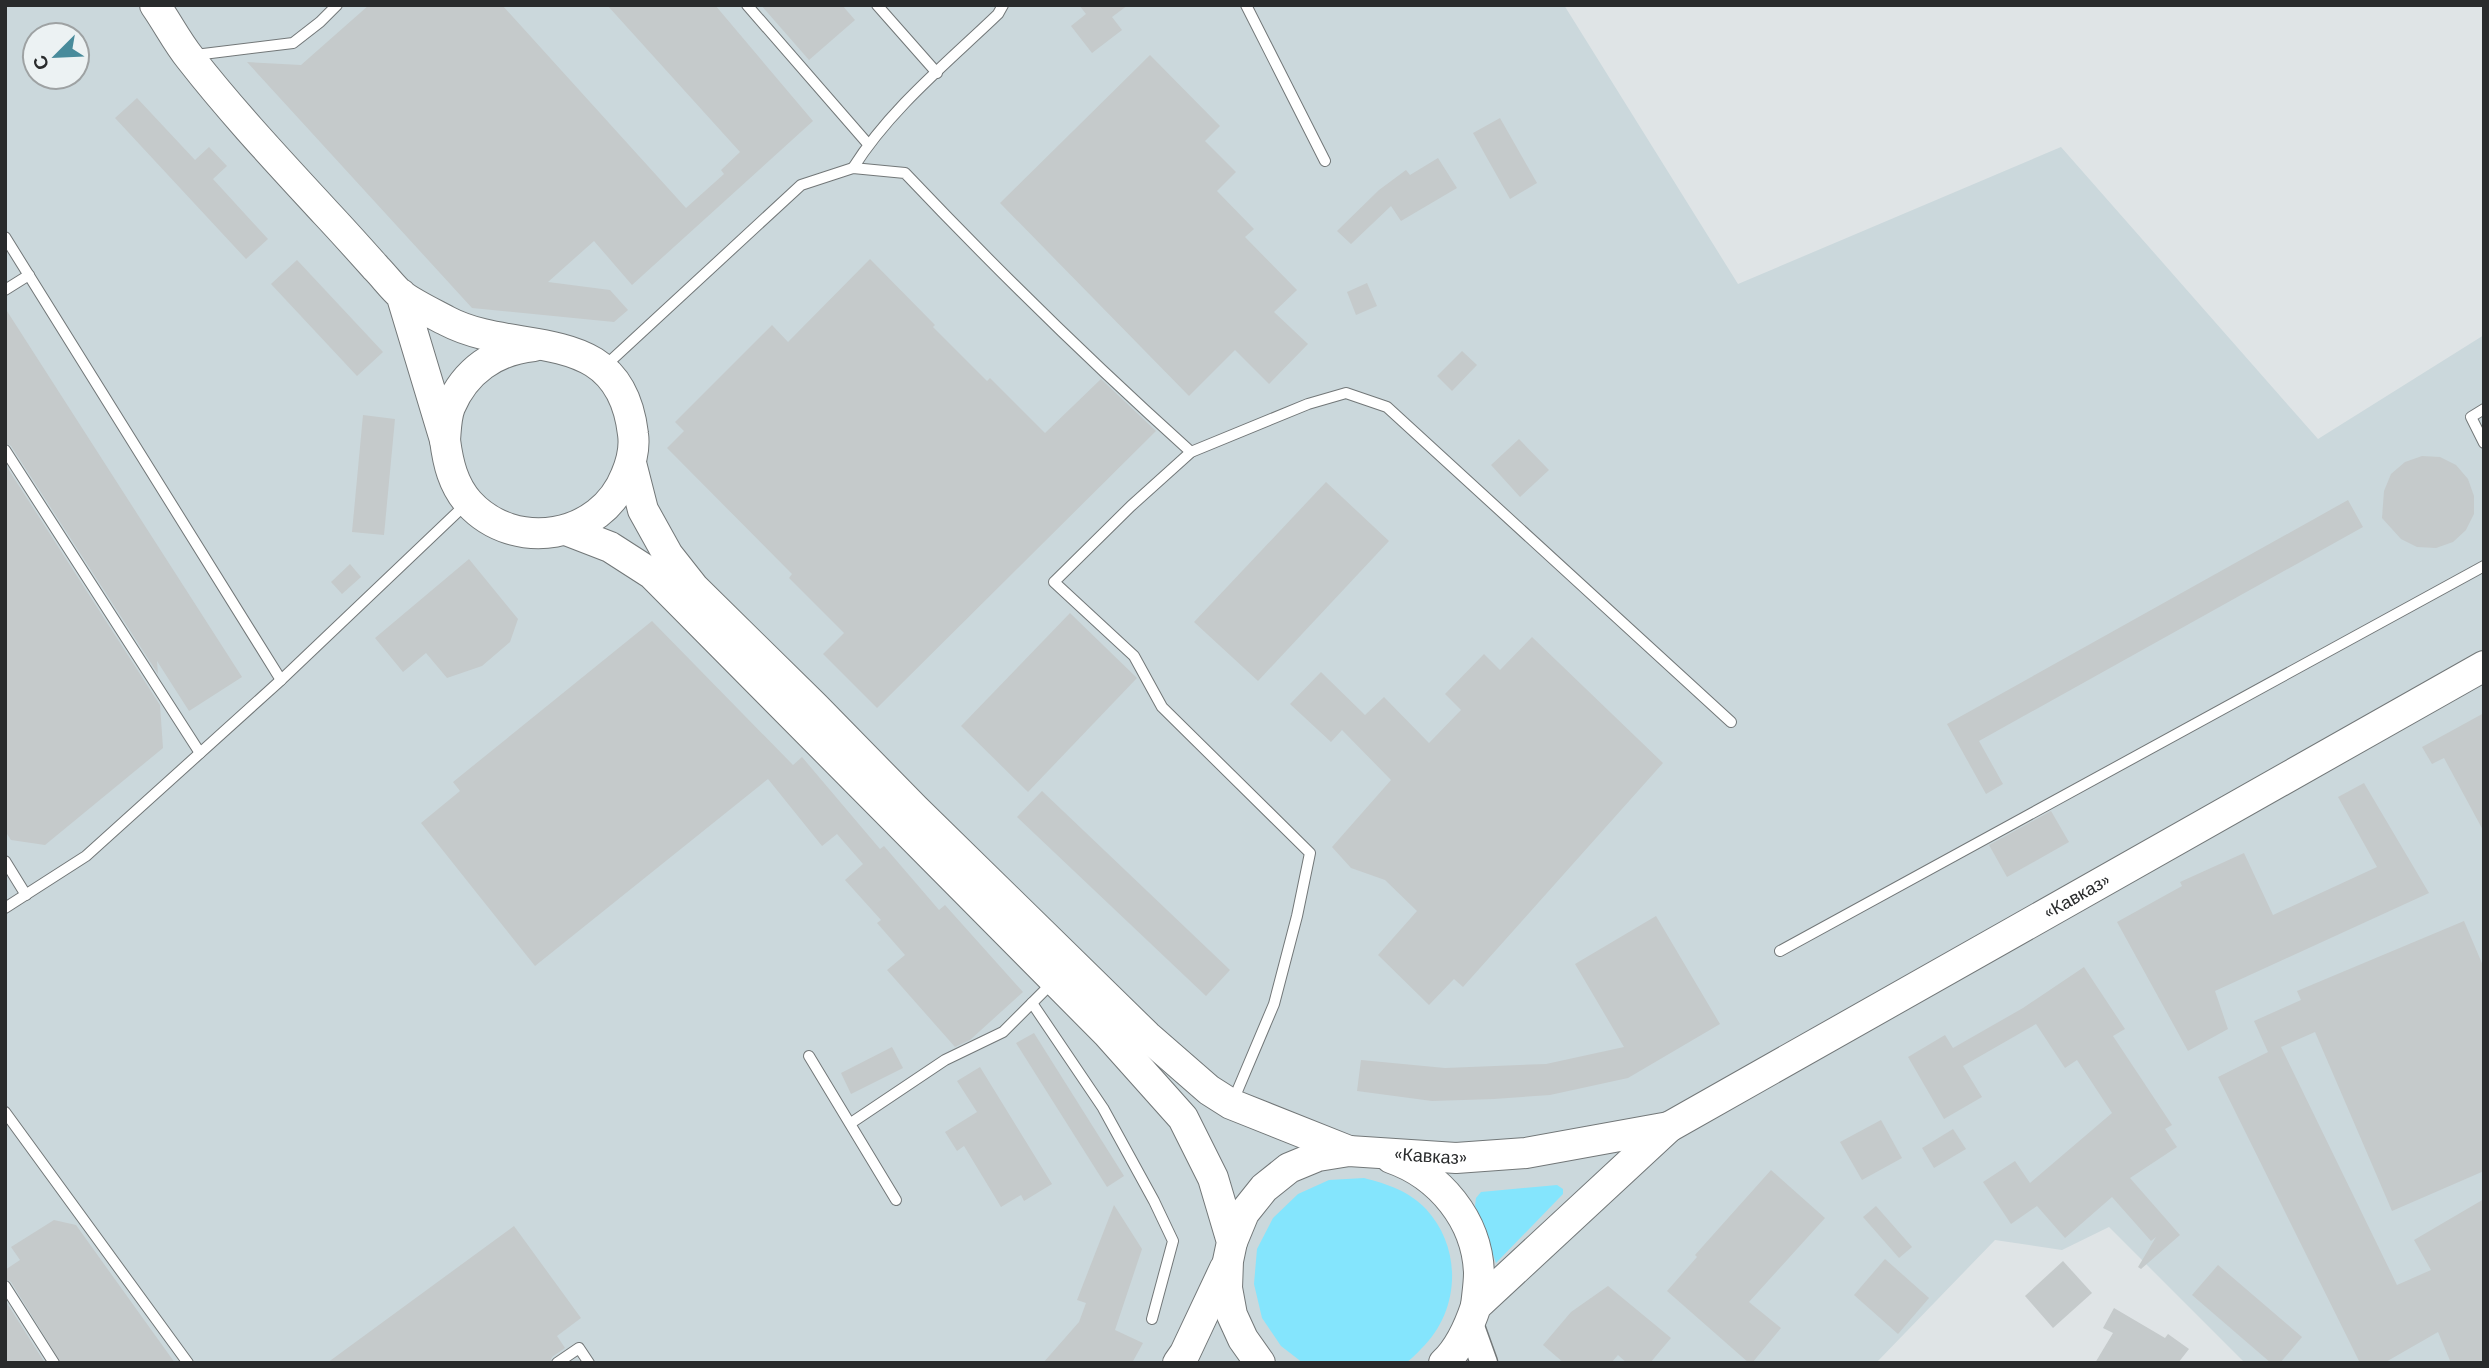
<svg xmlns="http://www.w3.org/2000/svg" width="2489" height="1368" font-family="'DM Sans',sans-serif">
  <rect width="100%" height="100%" fill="#dfe4e6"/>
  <path fill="#cbd8dc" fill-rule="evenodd" d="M5 5H1564L1738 284 2061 147 2318 439 2484 335V1363H2245L2109 1227 2062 1250 1995 1240 1876 1363H5ZM35 35H77V77H35Z"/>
  <g fill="#84e5fd">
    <path d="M1364 1178C1387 1184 1409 1191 1426 1209 1463 1249 1460 1312 1421 1349 1416 1354 1411 1360 1405 1363H1303L1281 1346 1262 1318 1254 1284 1257 1249 1273 1218 1298 1194 1329 1180Z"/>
    <polygon points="1557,1185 1563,1189 1563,1194 1496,1263 1475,1206 1476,1198 1481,1192"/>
  </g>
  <g fill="#c5cacb">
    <polygon points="369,5 502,5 686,208 724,174 721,170 740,152 607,5 715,5 813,121 632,285 594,241 548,282 610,290 628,310 614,322 472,308 247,62 301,65"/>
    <polygon points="761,5 842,5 855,20 809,60"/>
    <polygon points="1079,5 1128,5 1112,17 1122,30 1092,53 1071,26 1086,14"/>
    <polygon points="1150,55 1220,126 1205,141 1236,172 1217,191 1254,229 1245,237 1297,290 1274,312 1308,344 1269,384 1235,350 1189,396 1000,203"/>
    <polygon points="137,98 195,160 209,147 227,166 213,179 268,239 246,259 115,118"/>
    <polygon points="1500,118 1537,183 1510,199 1473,133"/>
    <polygon points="1438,158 1457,188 1401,221 1391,206 1351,244 1337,231 1379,190 1406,170 1410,175"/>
    <polygon points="870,259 935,325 933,327 987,381 990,378 1045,433 1101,379 1156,431 877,708 823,654 844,633 789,578 792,574 667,448 684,431 675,422 772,325 788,342"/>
    <polygon points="297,260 383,352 357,376 271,284"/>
    <polygon points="1367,283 1377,306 1356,315 1347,292"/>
    <polygon points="5,308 242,677 189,711 157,661 158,674 11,446 5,443"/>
    <polygon points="1462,351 1477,365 1452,391 1437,376"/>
    <polygon points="363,415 395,419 384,535 352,532"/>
    <polygon points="1519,439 1549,470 1520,497 1491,465"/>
    <polygon points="2422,456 2440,457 2456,465 2468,479 2474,496 2474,514 2466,530 2453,542 2436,548 2417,547 2401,539 2382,518 2384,491 2391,474 2405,462"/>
    <polygon points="5,464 160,705 163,748 45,845 11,840 5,831"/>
    <polygon points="1326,482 1389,541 1258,681 1194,622"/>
    <polygon points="2348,500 2363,527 1979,741 2003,784 1986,794 1947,724"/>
    <polygon points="469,559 518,619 510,642 482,666 447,678 426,653 403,672 375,638"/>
    <polygon points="350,564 361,577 342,594 331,582"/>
    <polygon points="1070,613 1137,678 1028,792 961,726"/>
    <polygon points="652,621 793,765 802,757 880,849 884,846 939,910 945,905 1023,992 970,1040 955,1047 887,970 905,955 877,923 881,920 845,880 863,864 837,834 822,846 768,779 535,966 421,823 460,791 453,782"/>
    <polygon points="1532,637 1663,763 1463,987 1454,979 1429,1005 1378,955 1417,911 1385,880 1351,868 1332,847 1391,780 1342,730 1331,742 1290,704 1321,672 1365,715 1384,697 1429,743 1461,710 1445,694 1484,654 1500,670"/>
    <polygon points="2484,713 2484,832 2444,758 2432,764 2422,747"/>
    <polygon points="2364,783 2429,893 2215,991 2228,1029 2188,1051 2117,922 2182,886 2180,882 2244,853 2273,915 2377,867 2338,797"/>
    <polygon points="1042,791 1230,970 1206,996 1017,817"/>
    <polygon points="2051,811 2069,842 2007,877 1989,845"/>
    <polygon points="1656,916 1720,1024 1628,1078 1550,1095 1494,1099 1432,1101 1357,1091 1361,1060 1445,1068 1546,1064 1624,1047 1575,964"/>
    <polygon points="2464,921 2484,968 2484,1171 2392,1211 2315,1032 2281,1047 2397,1285 2431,1270 2414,1240 2484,1199 2484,1363 2451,1363 2438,1332 2384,1363 2360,1363 2218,1077 2268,1052 2254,1021 2301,1000 2297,991"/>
    <polygon points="2084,967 2125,1029 2113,1036 2172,1125 2165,1129 2177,1147 2130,1178 2180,1235 2141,1269 2138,1267 2156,1237 2151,1241 2112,1197 2065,1238 2037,1206 2011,1224 1983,1182 2015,1161 2030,1183 2112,1113 2077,1060 2065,1068 2036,1024 1963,1066 1982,1097 1944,1119 1908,1057 1945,1035 1953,1048 2023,1008"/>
    <polygon points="1034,1033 1124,1176 1107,1187 1016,1043"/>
    <polygon points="892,1047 903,1068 851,1094 841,1073"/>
    <polygon points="980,1067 1052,1184 1024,1201 1021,1195 1001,1207 964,1146 957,1151 945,1132 977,1112 957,1081"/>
    <polygon points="1881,1120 1902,1158 1862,1180 1840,1142"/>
    <polygon points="1953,1129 1966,1149 1934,1168 1922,1148"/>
    <polygon points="1771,1170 1825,1218 1749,1302 1781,1328 1752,1363 1749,1363 1667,1291 1697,1257 1695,1255"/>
    <polygon points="1114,1205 1142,1249 1115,1330 1143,1343 1132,1363 1043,1363 1079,1322 1086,1303 1077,1300"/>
    <polygon points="1876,1206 1912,1247 1899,1258 1863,1217"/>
    <polygon points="54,1220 76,1225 175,1363 61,1363 11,1282 5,1279 5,1270 20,1260 11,1247"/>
    <polygon points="514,1226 581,1318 557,1336 565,1348 552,1357 550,1363 327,1363"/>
    <polygon points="1885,1259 1929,1298 1898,1334 1854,1295"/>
    <polygon points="2063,1261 2092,1293 2053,1328 2025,1296"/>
    <polygon points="2218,1265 2302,1337 2280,1363 2271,1363 2192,1295"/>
    <polygon points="1608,1286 1671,1338 1650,1363 1627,1363 1618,1355 1611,1363 1564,1363 1543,1345 1571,1312"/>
    <polygon points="5,1300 45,1363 5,1363"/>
    <polygon points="2114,1308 2165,1338 2168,1334 2189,1349 2178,1363 2095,1363 2113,1333 2103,1328"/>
  </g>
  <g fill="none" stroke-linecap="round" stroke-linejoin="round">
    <g stroke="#727778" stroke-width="12">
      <g id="lane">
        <polyline points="747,5 868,144"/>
        <polyline points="877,5 937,73"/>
        <polyline points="1246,5 1325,161"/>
        <polyline points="195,55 293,43 320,22 337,5"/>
        <path d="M853 168C890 109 948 62 998 14L1003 5"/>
        <polyline points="5,237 281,680"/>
        <polyline points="5,290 29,275"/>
        <path d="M605 366 801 185 853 168 905 173C997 270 1092 363 1191 452"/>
        <polyline points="2484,409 2471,417 2484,443"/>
        <polyline points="5,450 200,753"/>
        <polyline points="5,861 26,895"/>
        <polyline points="5,908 86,856 281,680 465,505"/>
        <polyline points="1780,951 2484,566"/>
        <polyline points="1032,1003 1103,1108 1154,1201 1173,1241 1152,1319"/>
        <polyline points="809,1056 896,1200"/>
        <polyline points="1233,1101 1274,1004 1297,916 1310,853 1162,707 1134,656 1054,582 1131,506 1191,452 1308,404 1346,393 1387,407 1731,722"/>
        <polyline points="5,1112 188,1363"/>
        <polyline points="851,1123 945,1060 1003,1032 1052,983"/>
        <polyline points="5,1286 54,1363"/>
        <polyline points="557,1363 579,1348 589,1363"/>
      </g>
    </g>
    <g stroke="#727778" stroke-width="29">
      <polyline id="secondary" points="1470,1324 1484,1363"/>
    </g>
    <g stroke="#727778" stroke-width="32">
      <g id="primary">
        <path d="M155 5C167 22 177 42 190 58 232 112 280 163 326 213 343 231 359 249 376 268 384 276 392 287 401 295 415 305 432 313 447 321 517 358 620 321 633 434 635 448 631 463 626 475 601 539 515 553 469 503 453 485 448 463 445 440L401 294"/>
        <path d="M445 440C446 429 446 417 450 407 465 371 495 350 534 346"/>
        <polyline points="631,463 643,510 668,555 694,588 815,707 915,809 1147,1036 1209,1090 1231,1104 1349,1151"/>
        <polyline points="566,530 610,547 652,574 1108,1034 1183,1118 1213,1178 1232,1242 1228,1261 1227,1288 1232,1315 1243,1339 1260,1363"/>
        <path d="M1391 1158C1440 1175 1477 1220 1479 1273 1479 1284 1477 1296 1476 1306"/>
        <path id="s1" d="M1232 1242 1244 1213 1264 1188 1289 1168 1318 1156 1349 1151 1456 1158 1526 1153 1669 1127"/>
        <polyline points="1178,1363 1185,1353 1225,1268"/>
        <path id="s2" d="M1444 1363C1460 1348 1469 1327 1476 1306L1669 1127 2484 666"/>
      </g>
    </g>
    <use href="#lane" stroke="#fff" stroke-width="10"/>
    <use href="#secondary" stroke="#fff" stroke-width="26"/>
    <use href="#primary" stroke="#fff" stroke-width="30"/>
  </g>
  <g text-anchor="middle" stroke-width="6" stroke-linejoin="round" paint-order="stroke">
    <g font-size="18" fill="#292b2c" stroke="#ecf2f3">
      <text dy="6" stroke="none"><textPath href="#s2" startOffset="798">«Кавказ»</textPath></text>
      <text dy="6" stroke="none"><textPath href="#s1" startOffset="240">«Кавказ»</textPath></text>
    </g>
  </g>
  <rect width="2489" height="1368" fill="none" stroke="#292b2c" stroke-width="14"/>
  <g transform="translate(56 56) rotate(246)"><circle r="33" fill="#ecf2f3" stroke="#9ea2a3" stroke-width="2"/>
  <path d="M0-5L12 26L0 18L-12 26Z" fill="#488b9b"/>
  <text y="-10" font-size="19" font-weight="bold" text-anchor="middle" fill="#292b2c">С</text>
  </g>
</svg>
